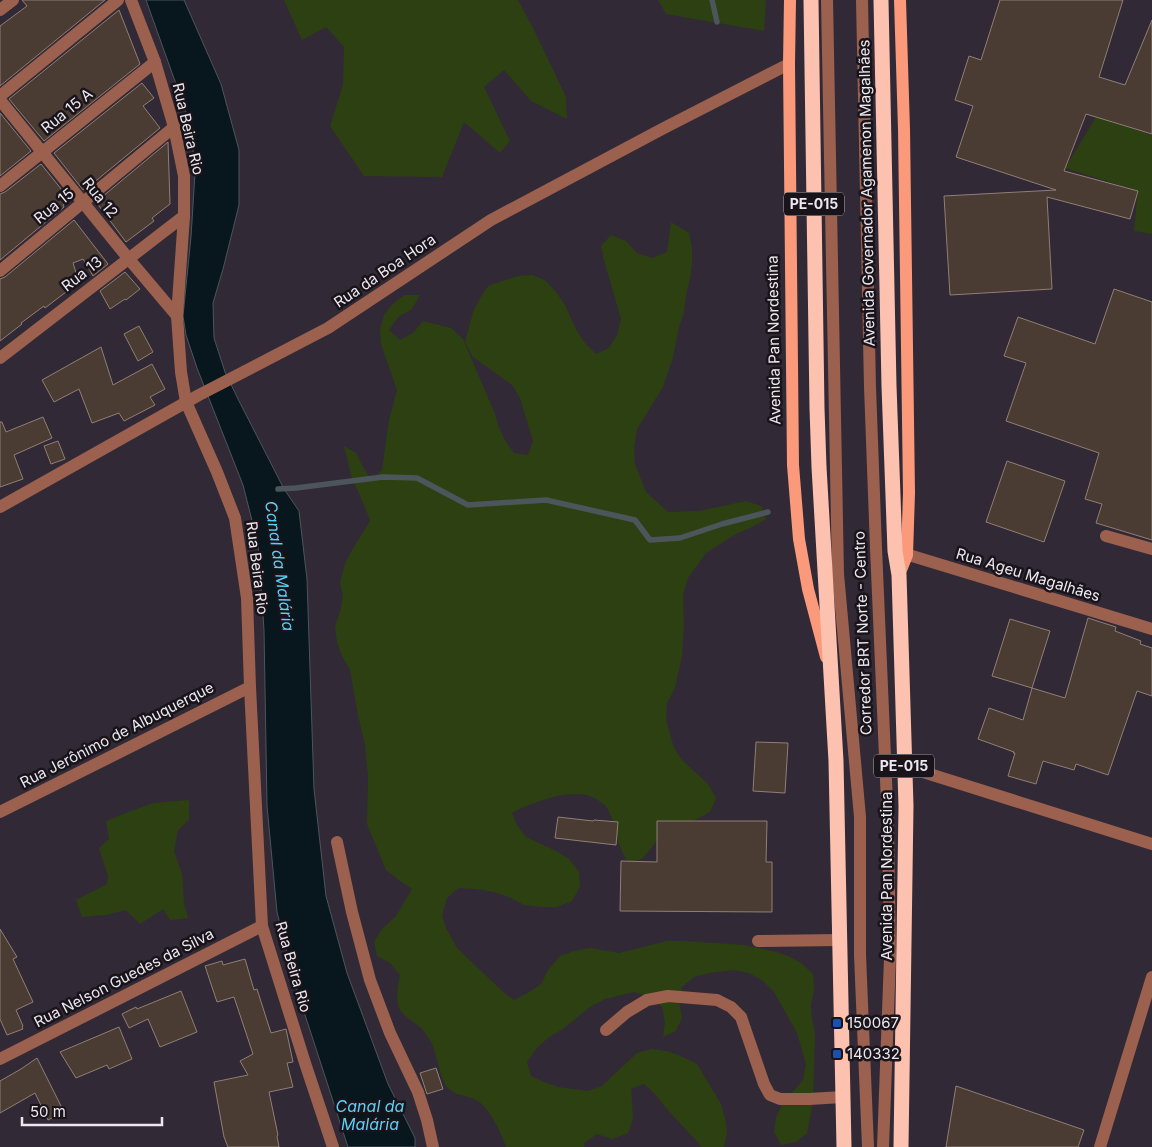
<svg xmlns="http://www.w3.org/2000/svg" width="1152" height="1147" font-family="Inter,sans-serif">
  <rect width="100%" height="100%" fill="#322936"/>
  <g fill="#2d4011">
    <polygon points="284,0 518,0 534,30 566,97 567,119 531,101 504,70 484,87 510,141 500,153 464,122 442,177 364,176 330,126 343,85 344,47 326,27 302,40"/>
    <polygon points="658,0 766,0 764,31 666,14"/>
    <polygon points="1096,117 1152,135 1152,234 1134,231 1138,191 1065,168"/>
    <path d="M671 222 689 233 692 249V264L690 279 686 295 684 312 679 327 673 357 663 387 637 429 634 447 635 464 646 492 668 512 699 511 746 501 761 506 766 519 752 527 736 534 706 553 688 578 683 595 684 625 682 656 675 688 667 703 666 720 674 748 682 760 708 784 716 798 710 812 678 829 661 836 642 859 628 862C625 857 622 853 621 848 615 835 615 820 607 808 605 804 601 803 598 800 575 785 534 802 512 813L517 825 526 837 556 851 569 859 579 872 580 887 572 901 557 907H542L524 905 509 897 494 892 476 889 458 888 447 898 442 915 446 928 457 948 502 991 514 1000 528 993 541 984 548 970 560 956 574 951 590 948 619 953 667 941H683L744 945 773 951 788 956 801 963 813 974 814 990 811 1005 812 1019 815 1033 813 1102 810 1118 807 1133 796 1142 781 1145 774 1132 776 1117 783 1103 803 1080 806 1064 797 1033 774 992 763 981 749 973 733 970 709 973 694 977 682 987 679 1002 682 1018 676 1031 663 1037 665 1022 662 1007 650 997 634 992 605 999 590 1007 563 1029 549 1037 536 1049 527 1062 531 1076 544 1082 558 1087 588 1091 602 1086 637 1053 652 1049 667 1051 683 1057 697 1064 721 1104 725 1118 727 1132 724 1147H702L665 1107 655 1094 644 1084 631 1089 633 1119 628 1133 612 1139 597 1134 583 1144 585 1147H506C501 1132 488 1103 472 1098 463 1095 455 1095 448 1088 440 1081 437 1052 431 1042 429 1038 425 1033 422 1029 415 1022 401 1016 398 1005 396 995 398 985 400 975L390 963 377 956 374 942 382 929 396 916 412 889 400 881 386 870 367 824 368 776 365 745 358 715 350 670 342 656 337 642 335 627 340 612 343 597 340 582 345 564 352 550 370 521 365 507 352 478 344 446 356 453 363 467 371 479 382 470 389 420 397 390 381 344 380 329 384 315 393 304 404 295H420L412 309 398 317 389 330 400 340 413 333 423 321 451 328 463 339 495 414 499 428 506 442 514 453 528 455 533 441 520 398 512 385 473 357 465 342 473 312 479 300 488 286 502 281 518 276 533 275 546 281 556 292 565 305 577 331 585 343 596 354 609 348 617 335 621 319 604 260 601 246 611 235 626 241 637 253 652 258 667 252Z"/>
    <polygon points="189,800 189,820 178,830 174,851 182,874 184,903 188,918 170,920 163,909 140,924 126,910 106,915 82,917 76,900 107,884 108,876 99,848 109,839 106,821 123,814 153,803"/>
  </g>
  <polygon fill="#07171d" stroke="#4c555c" points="146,0 184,0 221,84 239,150 239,205 223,269 213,303 214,338 225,372 238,399 284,489 299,511 307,579 314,789 326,896 347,973 388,1084 415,1138 415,1147 348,1147 294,981 277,912 267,806 264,630 258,544 243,485 197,368 186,335 183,316 191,237 195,173 191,126"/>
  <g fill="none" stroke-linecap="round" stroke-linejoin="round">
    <g stroke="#4c555c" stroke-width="5.5">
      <polyline points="712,0 717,22"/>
      <polyline points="278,489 296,488 383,477 417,478 468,505 546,500 635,520 650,540 680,538 722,524 768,512"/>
    </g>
  </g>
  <g fill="#4a3b33" stroke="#907f75">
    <polygon points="22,0 105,0 0,86 0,26 27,6"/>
    <polygon points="1000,0 1123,0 1099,77 1125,85 1152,20 1152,134 1086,114 1064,171 1138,191 1130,219 1047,197 1052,289 950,295 944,196 1056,190 956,157 973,106 955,100 969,56 981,60"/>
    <polygon points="119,10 140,64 44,141 9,99"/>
    <polygon points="142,83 154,98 143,106 160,128 86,189 86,188 83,190 54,153"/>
    <polygon points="0,113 31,151 0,176"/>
    <polygon points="168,142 170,204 152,218 154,221 126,242 96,202"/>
    <polygon points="41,164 70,200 63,205 64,207 0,260 0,194 5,192"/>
    <polygon points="74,220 108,264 93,276 83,259 73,263 79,282 45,308 44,306 21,323 22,324 0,341 0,279 5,277"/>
    <polygon points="125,272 140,289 126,300 125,299 110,309 100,291"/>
    <polygon points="1114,289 1152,302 1152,540 1096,523 1102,504 1085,499 1099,453 1006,421 1026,363 1004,356 1018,317 1095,344"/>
    <polygon points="139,326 153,352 138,361 124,334"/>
    <polygon points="101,347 113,385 152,364 165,389 150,397 155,405 124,421 119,413 92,423 79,389 54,402 42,380"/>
    <polygon points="43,417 52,438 14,455 23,479 0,487 0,422 2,422 6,432"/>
    <polygon points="58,441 65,459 51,464 44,446"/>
    <polygon points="1007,461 1065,481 1044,542 986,522"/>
    <polygon points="1088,618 1116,627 1115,631 1141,641 1140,644 1152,648 1152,696 1137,691 1108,775 1076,764 1074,770 1043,761 1036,784 1008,776 1015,753 1013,753 1014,752 978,739 989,708 1023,720 1032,688 1065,698"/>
    <polygon points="1010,619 1050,631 1032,688 992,676"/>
    <polygon points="756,742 788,743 785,793 753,791"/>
    <polygon points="558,817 593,821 594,820 618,822 616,845 555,838"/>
    <polygon points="657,821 767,821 766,862 772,862 772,912 620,911 621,861 657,862"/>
    <polygon points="0,929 17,957 13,959 33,1002 16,1010 23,1026 22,1027 23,1029 7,1035 0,1019"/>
    <polygon points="245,959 254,990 257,989 271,1033 286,1029 293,1062 287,1063 293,1087 269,1092 278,1135 277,1136 279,1147 228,1147 224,1137 214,1082 248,1075 240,1061 253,1054 234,997 217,1002 205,966 222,961 223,965"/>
    <polygon points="181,991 197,1032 160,1047 148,1019 129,1028 122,1014 136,1007 137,1009"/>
    <polygon points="119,1027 132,1059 109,1069 107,1065 76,1078 60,1052"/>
    <polygon points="37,1058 64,1112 48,1120 35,1093 0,1113 0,1081 21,1069"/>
    <polygon points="436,1068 443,1089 427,1094 420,1073"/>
    <polygon points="956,1086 1084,1130 1078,1147 946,1147"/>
  </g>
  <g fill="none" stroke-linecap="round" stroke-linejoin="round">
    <g stroke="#9b614e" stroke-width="12">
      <polyline points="131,0 155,62 174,127 184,176 184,216 177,316 181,372 186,402 217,472 235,518 247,598 250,687 262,926 305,1063 333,1147"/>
      <polyline points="827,0 838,574 860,817 860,955 868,1147"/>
      <polyline points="862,0 870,387 876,548 888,826 890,958 883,1147"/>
      <polyline points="0,10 13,0"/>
      <polyline points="0,96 118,0"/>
      <polyline points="0,100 128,258 177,316"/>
      <polyline points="0,186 155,62"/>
      <polyline points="0,271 174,127"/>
      <polyline points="0,358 184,216"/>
      <polyline points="0,507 199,395 328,328 491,220 664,128 789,64"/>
      <polyline points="1106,536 1152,549"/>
      <polyline points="899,552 1152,629"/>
      <polyline points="904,766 1152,844"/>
      <polyline points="0,812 250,687"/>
      <polyline points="337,842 352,912 370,980 390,1033 418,1092 427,1120 433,1147"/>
      <polyline points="758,941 840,940"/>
      <polyline points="606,1030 627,1012 647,1000 668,996 717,1000 731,1007 741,1017 764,1084 770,1095 780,1099 809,1099 843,1097"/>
      <polyline points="0,1059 262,926"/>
      <polyline points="1100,1147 1152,977"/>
    </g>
    <g stroke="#fa9a7b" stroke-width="12">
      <polyline points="790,0 789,64 793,465 799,539 808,589 826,657"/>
      <polyline points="899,575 907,555 909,493 904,129 900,0"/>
    </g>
    <g stroke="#fdc2af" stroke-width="15">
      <polyline points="811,0 817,408 819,467 836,761 844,1147"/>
      <polyline points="881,0 889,386 895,551 899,575 906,806 901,1147"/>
    </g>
  </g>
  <g fill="#1a4fb4" stroke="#181419" stroke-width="2">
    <rect x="832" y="1018" width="10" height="10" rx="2.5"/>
    <rect x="832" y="1049" width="10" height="10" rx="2.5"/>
  </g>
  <g text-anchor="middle" stroke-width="5" stroke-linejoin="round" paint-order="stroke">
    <g fill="#181419" stroke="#ada8b0" stroke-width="1">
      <rect x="784" y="192.5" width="60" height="23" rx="4"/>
      <rect x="874" y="754.5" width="60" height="23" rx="4"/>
    </g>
    <g font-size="14" font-weight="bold" fill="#ede7f0">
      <text x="814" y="209">PE-015</text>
      <text x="904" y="771">PE-015</text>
    </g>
    <g font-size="15" fill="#ede7f0" stroke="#181419">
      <text transform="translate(67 111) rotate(-39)" y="5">Rua 15 A</text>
      <text transform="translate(188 129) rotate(77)" y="5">Rua Beira Rio</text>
      <text transform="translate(867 193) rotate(-91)" y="5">Avenida Governador Agamenon Magalhães</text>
      <text transform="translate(100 198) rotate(51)" y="5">Rua 12</text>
      <text transform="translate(54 206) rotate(-39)" y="5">Rua 15</text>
      <text transform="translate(385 271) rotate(-34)" y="5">Rua da Boa Hora</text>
      <text transform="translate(82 274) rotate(-38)" y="5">Rua 13</text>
      <text transform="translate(774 340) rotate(-91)" y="5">Avenida Pan Nordestina</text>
      <text transform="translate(257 568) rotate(83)" y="5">Rua Beira Rio</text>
      <text transform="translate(1028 575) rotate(17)" y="5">Rua Ageu Magalhães</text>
      <text transform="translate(863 633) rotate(-92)" y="5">Corredor BRT Norte - Centro</text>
      <text transform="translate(117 735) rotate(-27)" y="5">Rua Jerônimo de Albuquerque</text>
      <text transform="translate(887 876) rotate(-90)" y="5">Avenida Pan Nordestina</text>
      <text transform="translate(293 967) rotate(74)" y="5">Rua Beira Rio</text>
      <text transform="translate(124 978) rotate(-27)" y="5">Rua Nelson Guedes da Silva</text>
    </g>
    <g font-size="15" fill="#ede7f0" stroke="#181419" text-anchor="start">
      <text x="847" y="1028">150067</text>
      <text x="847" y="1059">140332</text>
    </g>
    <g font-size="16" font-style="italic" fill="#59d2fa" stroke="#181419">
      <text transform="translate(280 566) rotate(82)" y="6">Canal da Malária</text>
      <text x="370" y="1112">Canal da<tspan x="370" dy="18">Malária</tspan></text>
    </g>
  </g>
  <path d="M22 1117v8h140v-8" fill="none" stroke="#ede7f0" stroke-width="2.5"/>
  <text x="30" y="1117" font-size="15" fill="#ede7f0" stroke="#181419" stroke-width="4" paint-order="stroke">50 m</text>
</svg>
